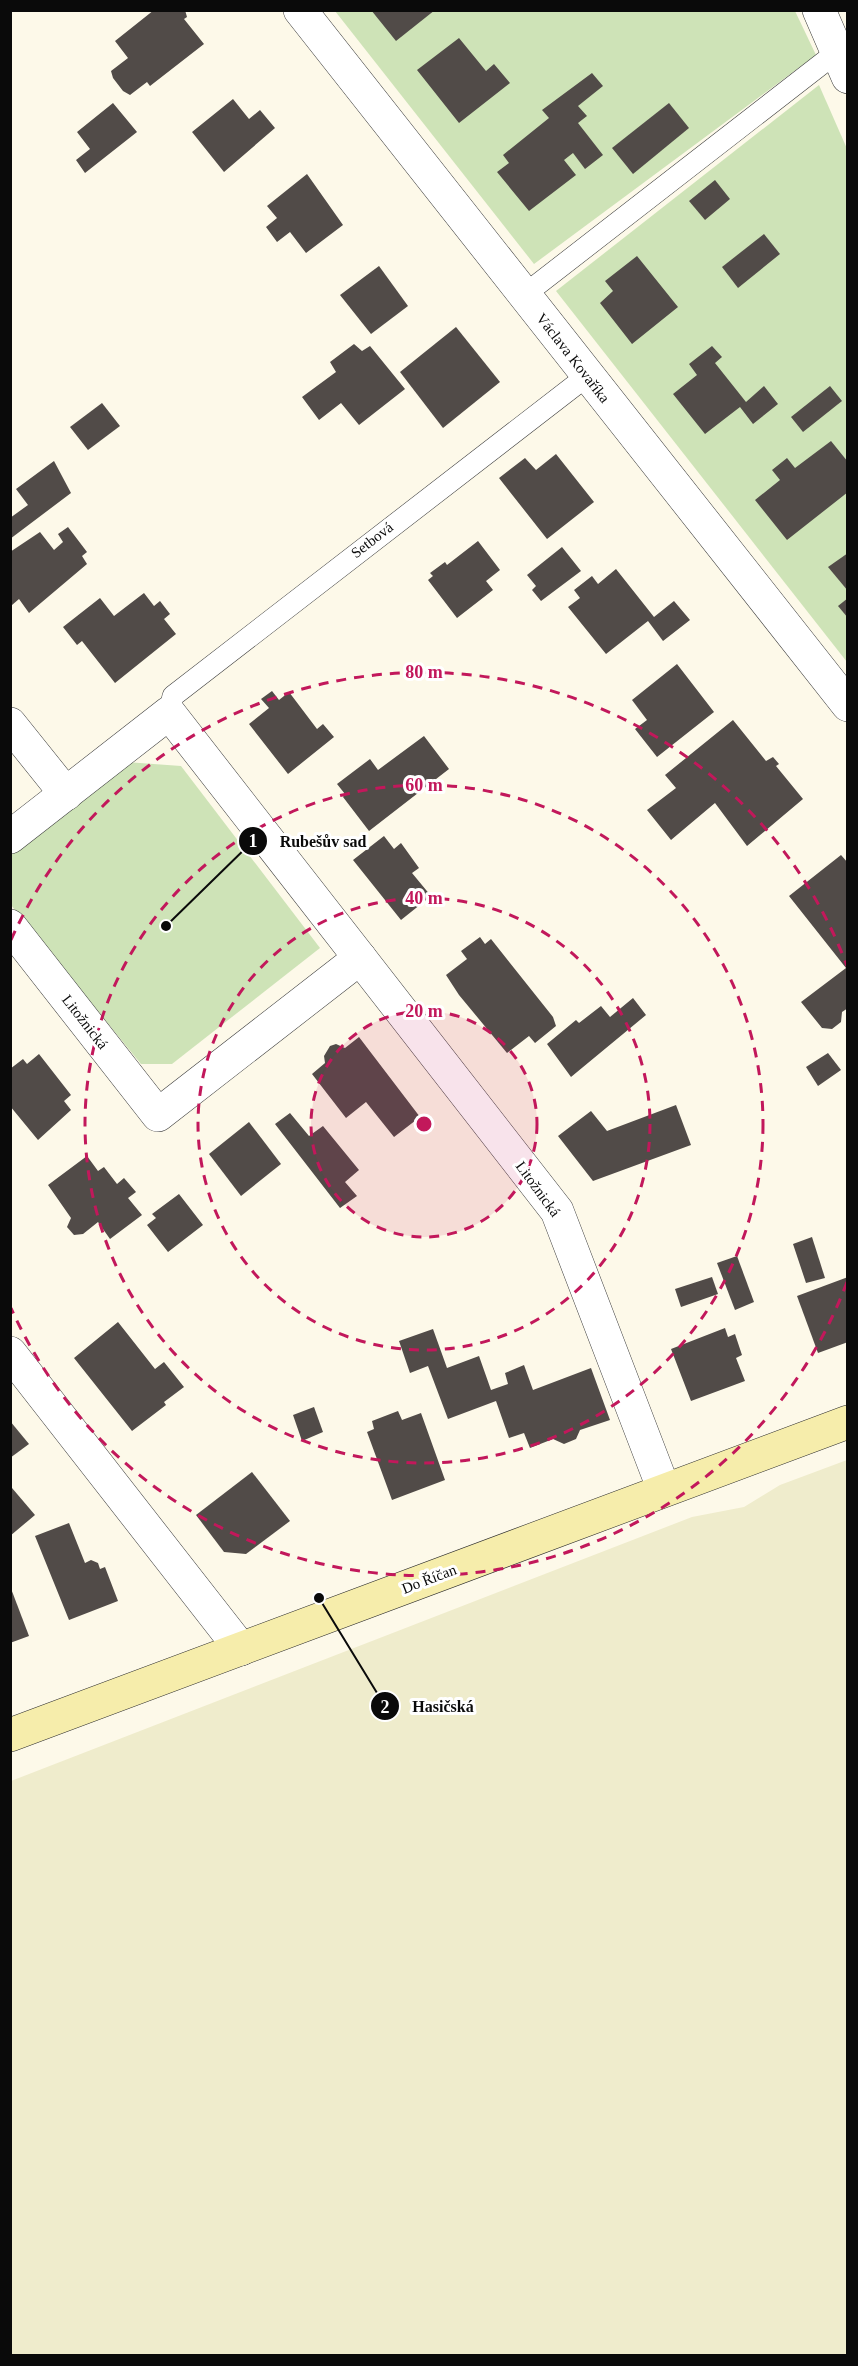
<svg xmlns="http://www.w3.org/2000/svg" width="858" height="2366" font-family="Georgia,serif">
  <rect width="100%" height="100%" fill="#fdf9e9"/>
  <polygon fill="#efeccc" points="847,1460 847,2355 11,2355 11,1781 692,1517 744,1507 780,1485"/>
  <g fill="#cee3b7">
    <polygon points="335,11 795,11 816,55 534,264"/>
    <polygon points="819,85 848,151 847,662 556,291"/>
    <polygon points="126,762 181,766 320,948 172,1064 141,1064 11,905 10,848"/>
  </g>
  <g fill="#514b48">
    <polygon points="154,10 185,10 187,17 184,19 204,44 150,86 147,82 130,95 123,91 113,78 111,71 128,58 115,41"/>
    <polygon points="371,10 435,10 396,41"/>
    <polygon points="459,38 486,71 494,64 510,83 459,123 417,70"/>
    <polygon points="592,73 603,86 578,106 587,116 578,123 603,155 585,169 573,153 564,160 576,175 529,211 497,172 509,163 503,155 549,118 542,110"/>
    <polygon points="233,99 249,119 260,110 275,128 224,172 192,132"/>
    <polygon points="113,103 137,132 85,173 76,160 90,149 77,132"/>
    <polygon points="669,103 689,128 633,174 612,148"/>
    <polygon points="307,174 343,225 306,253 290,232 277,242 266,227 277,218 267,206"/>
    <polygon points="715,180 730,199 705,220 689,201"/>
    <polygon points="764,234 780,254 738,288 722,267"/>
    <polygon points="637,256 678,307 632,344 600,303 613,291 605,281"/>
    <polygon points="379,266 408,306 371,334 340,295"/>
    <polygon points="456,327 500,382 443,428 400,372"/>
    <polygon points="354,344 362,351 370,346 405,389 359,425 341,403 319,420 302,397 336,372 330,362"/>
    <polygon points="712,346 722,357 715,363 746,402 764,386 778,404 753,424 740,407 705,434 673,394 697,375 689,364"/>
    <polygon points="830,386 842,401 803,432 791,417"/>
    <polygon points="102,403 120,426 88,450 70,427"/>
    <polygon points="831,441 848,462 848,492 787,540 755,500 780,480 772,470 787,458 795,468"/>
    <polygon points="556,454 594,502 547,539 499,478 525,458 536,470"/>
    <polygon points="54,461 71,493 10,539 10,518 28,505 16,489"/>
    <polygon points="68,527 87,552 82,556 87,564 29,613 19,599 12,605 10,552 40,532 54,550 63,542 58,534"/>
    <polygon points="478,541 500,570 486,581 493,590 457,618 428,580 433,576 430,573 445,562 447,565"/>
    <polygon points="562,547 581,571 541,601 532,590 536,586 527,575"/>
    <polygon points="848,553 848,591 828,567"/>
    <polygon points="616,569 654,617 674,601 690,620 663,641 648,621 606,654 568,607 580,598 574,590 592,576 598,584"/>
    <polygon points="144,593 154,606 160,601 170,614 164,619 176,634 115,683 82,641 77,645 63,627 100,598 114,616"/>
    <polygon points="848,598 848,618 838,606"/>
    <polygon points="677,664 714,712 657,757 635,729 647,720 632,700"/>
    <polygon points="272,691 279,700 289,692 317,729 323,724 334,737 288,774 249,724 269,708 261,699"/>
    <polygon points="733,720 766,761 773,757 779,764 776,766 803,799 747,846 715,803 671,840 647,810 676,788 665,775"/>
    <polygon points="424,736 449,769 369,831 343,797 345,794 337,784 370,759 378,770"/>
    <polygon points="384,836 394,849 401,843 419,868 412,873 431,896 401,920 353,860"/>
    <polygon points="841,855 848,863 848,1008 842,1012 841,1022 832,1029 822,1028 801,1002 846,968 789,896"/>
    <polygon points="480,937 485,944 491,939 553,1017 556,1026 535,1043 529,1036 507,1053 459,995 446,975 467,959 461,951"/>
    <polygon points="633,998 646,1015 571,1077 547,1044 576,1020 579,1023 601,1006 610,1017"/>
    <polygon points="359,1037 420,1117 394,1137 366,1102 346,1118 312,1074 325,1063 324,1056 330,1046 336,1044 345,1048"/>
    <polygon points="828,1053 841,1070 818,1086 806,1067"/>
    <polygon points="39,1054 71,1095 64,1101 71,1110 38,1140 10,1106 10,1069 23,1059 27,1064"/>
    <polygon points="676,1105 691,1145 593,1181 558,1136 591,1111 607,1131"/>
    <polygon points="290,1113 309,1136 323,1126 359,1170 345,1182 357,1196 340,1208 275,1124"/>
    <polygon points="249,1122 281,1164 241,1196 209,1154"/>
    <polygon points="87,1156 98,1171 104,1167 117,1184 124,1178 136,1192 128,1198 142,1215 110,1239 98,1222 83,1234 74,1235 67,1227 71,1218 48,1185"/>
    <polygon points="179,1194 203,1225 168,1252 147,1225 156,1218 152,1214"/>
    <polygon points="812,1237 825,1278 806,1283 793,1244"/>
    <polygon points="737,1256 754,1302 735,1310 717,1263"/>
    <polygon points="712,1277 718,1294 681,1307 675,1289"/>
    <polygon points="848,1277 848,1342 818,1353 797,1296"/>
    <polygon points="118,1322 155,1369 164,1362 184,1387 164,1402 166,1405 132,1431 74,1358"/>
    <polygon points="725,1328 728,1337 735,1334 742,1355 736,1358 745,1381 691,1401 671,1349"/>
    <polygon points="433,1329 447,1368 479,1356 491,1390 508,1384 505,1373 524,1365 533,1390 591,1368 610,1420 580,1430 576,1439 564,1444 553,1439 530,1448 524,1433 509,1438 496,1401 448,1419 428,1366 410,1373 399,1341"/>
    <polygon points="314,1407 323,1432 302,1441 293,1415"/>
    <polygon points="398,1411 402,1420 421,1413 445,1480 392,1500 367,1432 374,1429 372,1421"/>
    <polygon points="10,1421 29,1444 10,1458"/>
    <polygon points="252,1472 290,1521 246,1554 224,1552 196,1515"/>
    <polygon points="12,1488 35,1515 10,1536 10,1490"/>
    <polygon points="69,1523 85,1563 91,1560 98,1563 100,1569 105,1567 118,1601 69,1620 35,1536"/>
    <polygon points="10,1586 29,1636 10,1643"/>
  </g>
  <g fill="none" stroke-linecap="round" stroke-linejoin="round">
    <g stroke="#3d3d3d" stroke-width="22">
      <g id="lane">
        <polyline points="524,295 837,52"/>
        <polyline points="169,713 173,696 587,376"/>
      </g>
    </g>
    <g stroke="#3d3d3d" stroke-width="34">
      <g id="street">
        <polyline points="300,10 848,705"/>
        <polyline points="819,10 848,77"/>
        <polyline points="10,724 66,794"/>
        <polyline points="10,837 169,713 360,958 158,1115 10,926"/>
        <polyline points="360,958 557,1211 664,1490"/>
        <polyline points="10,1353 241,1649"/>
      </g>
    </g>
    <g stroke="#2c2c2c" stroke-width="34">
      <polyline id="secondary" points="10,1735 848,1422"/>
    </g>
    <use href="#lane" stroke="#fff" stroke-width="21"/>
    <use href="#street" stroke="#fff" stroke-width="33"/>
    <use href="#secondary" stroke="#f6edab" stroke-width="33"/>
  </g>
  <circle cx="424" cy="1124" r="113" fill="#c2185b" fill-opacity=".12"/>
  <g fill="none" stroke="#c2185b" stroke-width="3" stroke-dasharray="10 8">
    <circle cx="424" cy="1124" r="113"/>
    <circle cx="424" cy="1124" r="226"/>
    <circle cx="424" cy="1124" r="339"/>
    <path d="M847 1282A452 452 0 0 1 11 1308M11 940A452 452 0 0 1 847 966"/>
  </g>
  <g text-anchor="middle" stroke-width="6" stroke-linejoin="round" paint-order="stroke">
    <g font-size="15" fill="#0a0a0a" stroke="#fff">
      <text transform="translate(573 358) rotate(52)" y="5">Václava Kovaříka</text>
      <text transform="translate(372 540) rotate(-38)" y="5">Setbová</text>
      <text transform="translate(85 1022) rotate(52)" y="5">Litožnická</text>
      <text transform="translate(538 1189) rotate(54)" y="5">Litožnická</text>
      <text transform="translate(429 1579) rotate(-21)" y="5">Do Říčan</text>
    </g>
  </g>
  <circle cx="424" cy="1124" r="9" fill="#c2185b" stroke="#fff" stroke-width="3"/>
  <g font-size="18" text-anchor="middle" font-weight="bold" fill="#c2185b" stroke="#fff" stroke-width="6" stroke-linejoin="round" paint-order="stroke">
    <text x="424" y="678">80 m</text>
    <text x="424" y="791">60 m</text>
    <text x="424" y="904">40 m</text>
    <text x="424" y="1017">20 m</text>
  </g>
  <path fill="none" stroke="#0a0a0a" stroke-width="2" d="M166 926L253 841M319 1598L385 1706"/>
  <g fill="#0a0a0a" stroke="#fff" stroke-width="2">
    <circle cx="166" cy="926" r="6"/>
    <circle cx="319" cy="1598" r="6"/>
    <circle cx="253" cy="841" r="15"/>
    <circle cx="385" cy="1706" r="15"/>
  </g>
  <g font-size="18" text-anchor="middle" font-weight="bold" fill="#fff">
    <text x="253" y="847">1</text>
    <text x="385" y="1713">2</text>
  </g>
  <g font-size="16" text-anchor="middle" font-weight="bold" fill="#0a0a0a" stroke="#fff" stroke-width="6" stroke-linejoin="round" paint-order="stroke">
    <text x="323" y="847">Rubešův sad</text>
    <text x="443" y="1712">Hasičská</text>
  </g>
  <rect width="858" height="2366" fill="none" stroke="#0a0a0a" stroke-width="24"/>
</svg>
